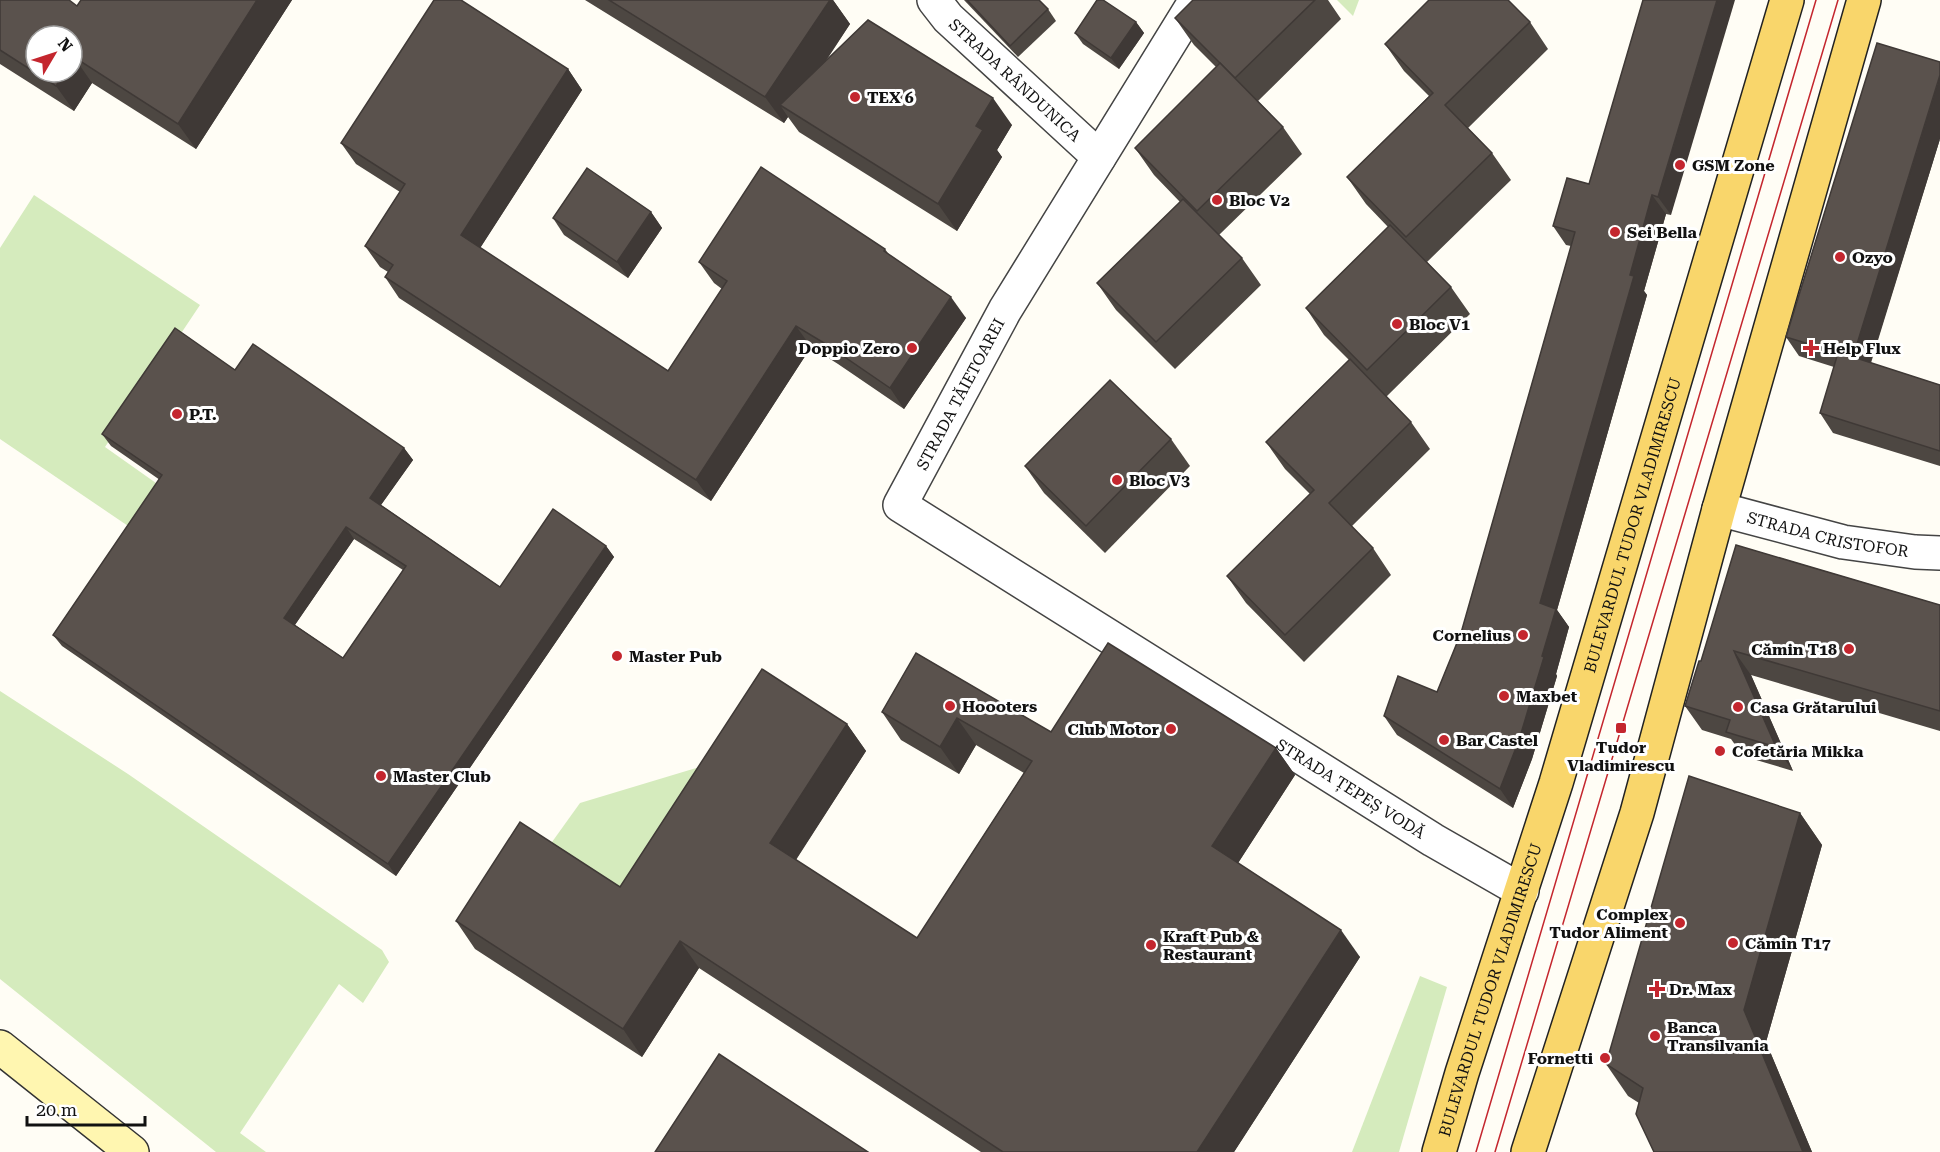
<svg xmlns="http://www.w3.org/2000/svg" width="1940" height="1152" font-family="'Roboto Serif',serif">
  <rect width="100%" height="100%" fill="#fffdf5"/>
  <g fill="#d5ebbd">
    <polygon points="1337,0 1359,0 1353,16"/>
    <polygon points="34,195 200,305 105,447 163,488 134,530 0,439 0,248"/>
    <polygon points="0,691 128,774 382,950 389,962 363,1003 339,984 240,1133 266,1152 216,1152 0,979"/>
    <polygon points="736,756 638,909 547,849 580,803"/>
    <polygon points="1420,976 1447,987 1399,1152 1352,1152"/>
  </g>
  <g fill="none" stroke-linecap="round" stroke-linejoin="round">
    <g stroke="#444" stroke-width="36">
      <g id="minor">
        <path id="s1" d="M934 0 948 18 1099 157"/>
        <path id="s2" d="M1196 0 1005 310 900 505 1433 840 1522 891"/>
        <path id="s3" d="M1719 509 1843 542 1915 552 1940 553"/>
      </g>
    </g>
    <g stroke="#333" stroke-width="36">
      <polyline id="secondary" points="0,1047 132,1152"/>
    </g>
    <g stroke="#222" stroke-width="36">
      <g id="primary">
        <path id="s4" d="M1439 1152 1462 1073 1556 783 1787 0"/>
        <polyline points="1528,1152 1637,813 1719,509 1864,0"/>
      </g>
    </g>
    <use href="#minor" stroke="#fff" stroke-width="33"/>
    <use href="#secondary" stroke="#fff6b0" stroke-width="33"/>
    <use href="#primary" stroke="#f9d66b" stroke-width="33"/>
    <g stroke="#c4262e" stroke-width="1.5">
      <polyline points="1476,1152 1816,0"/>
      <polyline points="1495,1152 1838,0"/>
    </g>
  </g>
  <g fill="#4d4742" fill-rule="evenodd">
    <polygon points="0,0 77,6 81,0 292,0 196,149 92,83 74,111 0,64"/>
    <polygon points="585,0 833,0 850,24 826,61 1012,125 997,150 1002,157 957,231 799,132 788,117 784,123"/>
    <polygon points="964,0 1039,0 1048,9 1056,21 1018,57"/>
    <polygon points="1193,0 1328,0 1341,19 1258,101 1283,127 1302,154 1219,235 1242,258 1261,285 1175,369 1116,310 1097,283 1180,202 1154,175 1135,148 1216,67 1194,45 1175,18"/>
    <polygon points="1643,0 1671,215 1666,214 1644,291 1647,295 1557,610 1569,627 1556,674 1557,676 1532,759 1513,808 1397,735 1384,716 1437,692 1461,633 1571,246 1566,245 1553,226 1589,184"/>
    <polygon points="1136,22 1144,33 1119,69 1083,44 1075,33"/>
    <polygon points="1530,22 1548,49 1468,128 1492,153 1511,180 1427,262 1451,287 1470,314 1386,397 1411,422 1430,449 1351,527 1373,548 1391,575 1304,662 1246,603 1227,576 1310,494 1285,469 1266,442 1349,360 1324,335 1306,308 1388,227 1366,204 1347,177 1429,96 1404,71 1385,44"/>
    <polygon points="568,69 582,90 480,248 668,371 722,289 714,283 699,262 885,249 890,256 966,318 904,409 838,364 811,347 711,501 399,298 385,277 388,272 380,267 365,246 400,192 356,164 341,143"/>
    <polygon points="1940,139 1871,363 1940,385 1940,466 1833,433 1820,413 1834,367 1799,356 1786,337"/>
    <polygon points="651,212 662,228 628,278 564,235 553,218"/>
    <path d="M235 370 404 448 413 460 381 505 500 587 606 546 614 557 396 876 62 646 53 635 160 480 111 446 102 434ZM354 539 403 570 343 658 295 625Z"/>
    <polygon points="1171,439 1190,466 1105,553 1044,493 1025,466"/>
    <polygon points="1736,545 1940,605 1940,731 1751,675 1793,771 1743,756 1731,739 1702,730 1685,706 1701,661"/>
    <polygon points="916,653 1051,732 1276,748 1295,775 1238,863 1360,957 1234,1152 981,1152 699,968 642,1057 475,949 456,921 620,887 847,724 866,751 796,860 917,938 1024,773 976,745 959,774 901,740 882,712"/>
    <polygon points="1800,813 1822,845 1766,1042 1812,1152 1654,1152 1639,1103 1628,1096 1606,1064"/>
  </g>
  <g fill="#3f3936">
    <polygon points="257,0 292,0 196,149 178,124"/>
    <polygon points="830,0 833,0 850,24 791,112 780,105 788,117 784,123 765,97"/>
    <polygon points="1717,0 1735,0 1671,215 1658,197"/>
    <polygon points="1136,22 1144,33 1119,69 1111,58"/>
    <polygon points="74,57 92,83 74,111 56,86 64,72 72,72 72,60"/>
    <polygon points="568,69 582,90 475,256 461,235"/>
    <polygon points="1940,75 1940,139 1866,377 1853,357"/>
    <polygon points="993,98 1012,125 997,150 1002,157 957,231 938,204 976,126"/>
    <polygon points="1652,195 1666,214 1644,291 1647,295 1557,610 1569,627 1556,674 1557,676 1532,759 1513,808 1500,789 1542,656 1540,603"/>
    <polygon points="651,212 662,228 628,278 617,262"/>
    <polygon points="951,297 966,318 904,409 890,388"/>
    <polygon points="796,326 811,347 711,501 696,480"/>
    <polygon points="404,448 413,460 378,509 370,498"/>
    <polygon points="346,527 354,539 292,629 284,618"/>
    <polygon points="606,546 614,557 396,876 388,864"/>
    <polygon points="1734,651 1751,675 1793,771 1776,747"/>
    <polygon points="957,718 976,745 959,774 940,747"/>
    <polygon points="847,724 866,751 789,870 770,843"/>
    <polygon points="1276,748 1295,775 1231,874 1212,846"/>
    <polygon points="1800,813 1822,845 1766,1042 1812,1152 1803,1152 1744,1010"/>
    <polygon points="1341,930 1360,957 1234,1152 1197,1152"/>
    <polygon points="680,941 699,968 642,1057 623,1029"/>
  </g>
  <g fill="#5a524d" stroke="#3f3936" stroke-width="1.5" fill-rule="evenodd">
    <polygon points="0,0 69,0 77,6 81,0 257,0 178,124 74,57 72,60 72,36 36,36 36,72 64,72 56,86 0,50"/>
    <polygon points="434,0 461,0 568,69 461,235 668,371 727,281 699,262 761,167 885,249 884,251 951,297 890,388 824,343 796,326 696,480 385,277 393,265 365,246 405,184 341,143"/>
    <polygon points="609,0 830,0 765,97"/>
    <polygon points="967,0 1039,0 1048,9 1010,46"/>
    <polygon points="1097,0 1103,0 1136,22 1111,58 1075,33"/>
    <polygon points="1193,0 1315,0 1235,78 1175,18"/>
    <polygon points="1429,0 1508,0 1530,22 1445,105 1492,153 1406,237 1347,177 1433,93 1385,44"/>
    <polygon points="1643,0 1717,0 1658,197 1652,195 1630,275 1634,276 1540,603 1556,609 1542,656 1544,657 1519,740 1500,789 1384,716 1398,676 1437,692 1461,633 1575,232 1553,226 1567,178 1589,184"/>
    <polygon points="868,20 993,98 976,126 983,130 938,204 780,105"/>
    <polygon points="1877,43 1940,62 1940,75 1853,357 1940,385 1940,451 1820,413 1838,353 1786,337"/>
    <polygon points="1220,63 1283,127 1197,211 1135,148"/>
    <polygon points="587,168 651,212 617,262 553,218"/>
    <polygon points="1183,199 1242,258 1156,342 1097,283"/>
    <polygon points="1390,225 1451,287 1367,370 1306,308"/>
    <path d="M175 328 235 370 253 344 404 448 370 498 500 587 553 509 606 546 388 864 53 635 162 475 102 434ZM346 527 406 566 343 658 284 618Z"/>
    <polygon points="1350,359 1411,422 1329,503 1373,548 1285,635 1227,576 1314,490 1266,442"/>
    <polygon points="1110,380 1171,439 1086,526 1025,466"/>
    <polygon points="1736,545 1940,605 1940,711 1734,651 1776,747 1726,732 1730,720 1685,706 1699,661 1701,661"/>
    <polygon points="1108,643 1276,748 1212,846 1341,930 1197,1152 1003,1152 680,941 623,1029 456,921 520,822 620,887 762,669 847,724 770,843 917,938 1032,761 957,718 940,747 882,712 916,653 1051,732"/>
    <polygon points="1689,776 1800,813 1744,1010 1803,1152 1654,1152 1636,1114 1643,1088 1606,1064"/>
    <polygon points="719,1054 868,1152 655,1152"/>
  </g>
  <g fill="#c4262e" stroke="#fff" stroke-width="2">
    <circle cx="855" cy="97" r="6"/>
    <circle cx="1680" cy="165" r="6"/>
    <circle cx="1217" cy="200" r="6"/>
    <circle cx="1615" cy="232" r="6"/>
    <circle cx="1840" cy="257" r="6"/>
    <circle cx="1397" cy="324" r="6"/>
    <circle cx="912" cy="348" r="6"/>
    <path d="M1808 339h6v6h6v6h-6v6h-6v-6h-6v-6h6z"/>
    <circle cx="177" cy="414" r="6"/>
    <circle cx="1117" cy="480" r="6"/>
    <circle cx="1523" cy="635" r="6"/>
    <circle cx="1849" cy="649" r="6"/>
    <circle cx="617" cy="656" r="6"/>
    <circle cx="1504" cy="696" r="6"/>
    <circle cx="950" cy="706" r="6"/>
    <circle cx="1738" cy="707" r="6"/>
    <rect x="1615" y="722" width="12" height="12" rx="3"/>
    <circle cx="1171" cy="729" r="6"/>
    <circle cx="1444" cy="740" r="6"/>
    <circle cx="1720" cy="751" r="6"/>
    <circle cx="381" cy="776" r="6"/>
    <circle cx="1680" cy="923" r="6"/>
    <circle cx="1733" cy="943" r="6"/>
    <circle cx="1151" cy="945" r="6"/>
    <path d="M1654 980h6v6h6v6h-6v6h-6v-6h-6v-6h6z"/>
    <circle cx="1655" cy="1036" r="6"/>
    <circle cx="1605" cy="1058" r="6"/>
  </g>
  <g text-anchor="middle" stroke-width="6" stroke-linejoin="round" paint-order="stroke">
    <g font-size="16" fill="#111" stroke="#fff">
      <text dy="6" stroke="none"><textPath href="#s1" startOffset="114">STRADA RÂNDUNICA</textPath></text>
      <text transform="translate(960 394) rotate(-62)" y="6">STRADA TĂIETOAREI</text>
      <text dy="6" stroke="none"><textPath href="#s4" startOffset="656">BULEVARDUL TUDOR VLADIMIRESCU</textPath></text>
      <text dy="6" stroke="none"><textPath href="#s3" startOffset="112">STRADA CRISTOFOR</textPath></text>
      <text dy="6" stroke="none"><textPath href="#s2" startOffset="1118">STRADA ȚEPEȘ VODĂ</textPath></text>
      <text dy="6" stroke="none"><textPath href="#s4" startOffset="170">BULEVARDUL TUDOR VLADIMIRESCU</textPath></text>
    </g>
    <g font-size="16" font-weight="bold" fill="#111" stroke="#fff" text-anchor="start">
      <text x="867" y="103">TEX 6</text>
      <text x="1692" y="171">GSM Zone</text>
      <text x="1229" y="206">Bloc V2</text>
      <text x="1627" y="238">Sei Bella</text>
      <text x="1852" y="263">Ozyo</text>
      <text x="1409" y="330">Bloc V1</text>
      <text x="900" y="354" text-anchor="end">Doppio Zero</text>
      <text x="1823" y="354">Help Flux</text>
      <text x="189" y="420">P.T.</text>
      <text x="1129" y="486">Bloc V3</text>
      <text x="1511" y="641" text-anchor="end">Cornelius</text>
      <text x="1837" y="655" text-anchor="end">Cămin T18</text>
      <text x="629" y="662">Master Pub</text>
      <text x="1516" y="702">Maxbet</text>
      <text x="962" y="712">Hoooters</text>
      <text x="1750" y="713">Casa Grătarului</text>
      <text x="1159" y="735" text-anchor="end">Club Motor</text>
      <text x="1456" y="746">Bar Castel</text>
      <text x="1621" y="753" text-anchor="middle">Tudor<tspan x="1621" dy="18">Vladimirescu</tspan></text>
      <text x="1732" y="757">Cofetăria Mikka</text>
      <text x="393" y="782">Master Club</text>
      <text x="1668" y="920" text-anchor="end">Complex<tspan x="1668" dy="18">Tudor Aliment</tspan></text>
      <text x="1163" y="942">Kraft Pub &amp;<tspan x="1163" dy="18">Restaurant</tspan></text>
      <text x="1745" y="949">Cămin T17</text>
      <text x="1669" y="995">Dr. Max</text>
      <text x="1667" y="1033">Banca<tspan x="1667" dy="18">Transilvania</tspan></text>
      <text x="1593" y="1064" text-anchor="end">Fornetti</text>
    </g>
  </g>
  <g transform="translate(54 54) rotate(51)"><circle r="28" fill="#ffffff" stroke="#a0a0a0" stroke-width="1.5"/>
  <path d="M0-4.5L10 22L0 15L-10 22Z" fill="#c4262e"/>
  <text y="-9" font-size="16" font-weight="bold" text-anchor="middle" fill="#111111">N</text>
  </g>
  <path d="M27 1116v9h118v-9" fill="none" stroke="#111111" stroke-width="3"/>
  <text x="36" y="1116" font-size="18" fill="#111111" stroke="#ffffff" stroke-width="4.5" paint-order="stroke">20 m</text>
</svg>
